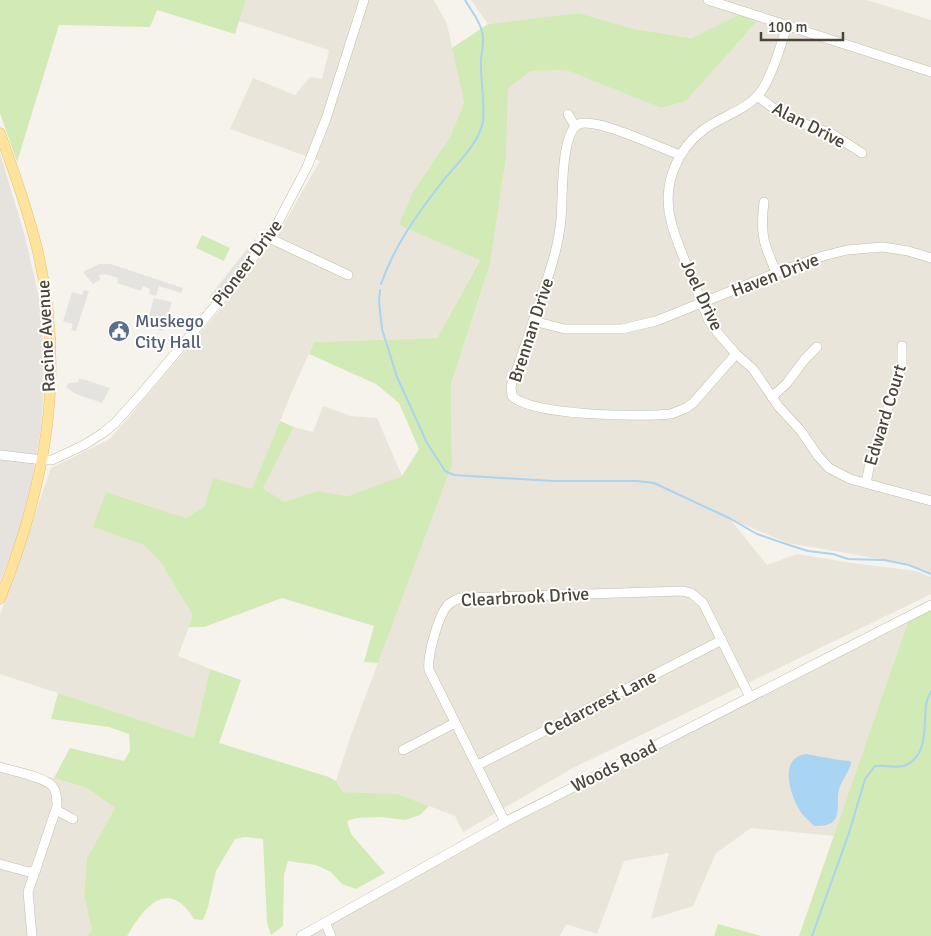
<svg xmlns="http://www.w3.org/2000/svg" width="931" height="936" font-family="Signika,sans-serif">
  <rect width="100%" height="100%" fill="#f6f3ec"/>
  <g fill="#eae5da">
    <polygon points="246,0 434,0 447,24 464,103 450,137 414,190 480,259 437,338 314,342 291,394 252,490 205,506 186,518 106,492 94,527 144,545 161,563 193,616 178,656 210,669 194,738 0,674 0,615 51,468 110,439 231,297 279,232 320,161 230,129 253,78 295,95 310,77 322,79 329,50 239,21"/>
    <polygon points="471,0 867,0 931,20 931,573 910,564 788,543 730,519 767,565 797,554 852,563 916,571 931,577 931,594 571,769 463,832 455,816 398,794 343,792 336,781 351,735 452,465 451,384 490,264 506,158 507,88 531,71 566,70 661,108 686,101 755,22 740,14 693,38 634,29 579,13 488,24"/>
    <polygon points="323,406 351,416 377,418 402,476 348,496 317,491 284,502 263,488 294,427 313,432"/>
    <polygon points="909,619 834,836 751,828 716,853 693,906 651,919 669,853 624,861 597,934 566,924 560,936 309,936 476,841"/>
    <polygon points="0,762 87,788 115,808 87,858 84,895 92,932 86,936 0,936"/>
  </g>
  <polygon fill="#e6e2dd" points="0,153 24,233 39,297 43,342 44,387 41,428 32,480 19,532 0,582"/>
  <g fill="#d2eab5">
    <polygon points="0,0 246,0 235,34 157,10 150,27 59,25 17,162 0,113"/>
    <polygon points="579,13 634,29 692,38 740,14 756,22 686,101 661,108 566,70 531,71 508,88 506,158 490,264 451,384 452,465 378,663 364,662 374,626 282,598 204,627 188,627 193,616 161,563 144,545 93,527 106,492 186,518 205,506 213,478 252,489 280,421 294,427 263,488 284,502 317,491 348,496 402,476 419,449 399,403 376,384 309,354 314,342 437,338 480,260 399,225 414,190 450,137 464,103 452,48 488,24"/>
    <polygon points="202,235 230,248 224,261 196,248"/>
    <polygon points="931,608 931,936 799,936 909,619"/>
    <path d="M210 669 241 680 219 743 329 777 336 781 343 792 398 794 429 806 420 815 405 820 381 817 357 818 347 821 351 834 385 873 356 889 342 884 331 872 316 865 288 861 284 875 283 926 271 935 267 922 263 839 245 837 235 839 216 871 208 907 203 920 194 919C191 915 188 910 185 907 160 882 139 916 127 936H86L92 931 84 895 87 858 115 808 87 788 54 778 70 748 124 761 130 751 129 734 109 727 51 719 58 693 194 738Z"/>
    <polygon points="718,924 761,936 714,936"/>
  </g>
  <g fill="#e5e3e0">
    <polygon points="255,239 260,243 214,301 209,297"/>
    <polygon points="99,264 111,264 183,288 181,293 159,286 156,296 149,294 150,289 143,286 141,291 117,283 118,278 105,274 99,275 100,280 93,284 83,272"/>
    <polygon points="84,290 89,291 76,331 71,330 73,324 63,321 72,292 82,295"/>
    <polygon points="154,298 172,302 163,331 146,325"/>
    <polygon points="79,378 110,388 102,403 76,394 66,387 69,383 78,382"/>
  </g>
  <path fill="#a9d4f2" d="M806 754 839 760 850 761 851 763C849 772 842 780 839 789 835 807 846 827 814 826 810 821 803 816 800 811 790 794 778 758 806 754Z"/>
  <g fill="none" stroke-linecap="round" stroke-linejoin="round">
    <g stroke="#a9d4f2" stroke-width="2">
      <path d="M381 284C394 247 415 217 439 186 453 167 479 145 483 121 485 105 481 83 481 67 480 58 483 50 483 41 484 26 472 12 465 0"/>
      <polyline points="380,290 379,301 382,329 397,377 427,443 445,471 454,475 553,481 637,481 654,483 729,518 757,534 789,545 808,551 833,554 848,559 884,560 909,565 931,574"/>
      <path d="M812 936 849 833 865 779 875 766C885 765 898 769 906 765 928 756 924 724 926 705 927 700 929 695 931 691"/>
    </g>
    <g stroke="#c2bbae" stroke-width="10">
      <g id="minor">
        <polyline points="708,0 931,72"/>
        <path d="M787 26C780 47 774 71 762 90 748 111 722 115 703 130 675 152 662 187 671 221 674 235 680 248 685 261 693 281 701 301 709 321L717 332 736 354 753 369 779 407 801 431 818 456 829 468 850 479 931 501"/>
        <polyline points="757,96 780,113 794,120 832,134 862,153"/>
        <polyline points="568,114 575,126"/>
        <path d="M680 155C660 148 596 117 579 124 560 132 563 200 561 219 559 244 551 268 543 292 533 323 522 355 511 386L512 396C532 416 641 417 671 414L686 408 693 403 736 354"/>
        <path d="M764 202C762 217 761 232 766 247 769 256 773 264 776 273"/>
        <polyline points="269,238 348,275"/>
        <polyline points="533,321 565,329 622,329 656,321 776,273 823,256 847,250 883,247 908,251 931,258"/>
        <polyline points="772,397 787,383 805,359 817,347"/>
        <polyline points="0,455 43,460 52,460 84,445 103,433 115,423 142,393 237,280 277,224 307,167 326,119 364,0"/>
        <polyline points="866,483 870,463 902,365 902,346"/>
        <polyline points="403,750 455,723"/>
        <polyline points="478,765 722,640"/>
        <path d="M0 767C12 771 46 777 53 787 57 792 57 800 57 806L28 892 32 936"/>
        <polyline points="56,810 73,819"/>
        <path d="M505 822 429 670C427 656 438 617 447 606 450 602 455 600 460 598L682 591 691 593 703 603 750 697"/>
        <polyline points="0,864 29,872 36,870"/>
        <polyline points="325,922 331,936"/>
        <polyline points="301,936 505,822 931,605"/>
      </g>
    </g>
    <g stroke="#e6c16a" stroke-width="11">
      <path id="major" d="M0 133C14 172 28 211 38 252 66 375 46 484 0 599"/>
    </g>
    <use href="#minor" stroke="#fff" stroke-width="9"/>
    <use href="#major" stroke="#ffe39c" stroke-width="10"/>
  </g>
  <defs>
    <g id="civic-disc" transform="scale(1.125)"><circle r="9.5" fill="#5c6f8a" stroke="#fff"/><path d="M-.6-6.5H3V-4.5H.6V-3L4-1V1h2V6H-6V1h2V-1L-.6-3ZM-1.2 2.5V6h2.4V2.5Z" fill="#fff"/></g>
  </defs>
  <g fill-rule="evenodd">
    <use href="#civic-disc" x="119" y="331"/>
  </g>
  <g text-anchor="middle" stroke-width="4" stroke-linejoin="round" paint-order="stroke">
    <g font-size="18" fill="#4b4439" stroke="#fff">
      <text transform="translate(809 125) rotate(27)" y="6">Alan Drive</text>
      <text transform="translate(247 263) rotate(-53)" y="6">Pioneer Drive</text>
      <text transform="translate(775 275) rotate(-21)" y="6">Haven Drive</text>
      <text transform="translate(702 295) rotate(65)" y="6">Joel Drive</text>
      <text transform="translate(531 330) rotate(-72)" y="6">Brennan Drive</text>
      <text transform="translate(46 336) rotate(-93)" y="6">Racine Avenue</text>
      <text transform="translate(885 415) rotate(-73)" y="6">Edward Court</text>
      <text transform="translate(525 597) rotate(-3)" y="6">Clearbrook Drive</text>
      <text transform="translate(600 703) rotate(-27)" y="6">Cedarcrest Lane</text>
      <text transform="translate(614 766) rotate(-27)" y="6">Woods Road</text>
    </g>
    <g font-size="18" fill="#4e5e75" stroke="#fff" text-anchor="start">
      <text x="135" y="327">Muskego<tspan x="135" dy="21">City Hall</tspan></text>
    </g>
  </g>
  <path d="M761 32v8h82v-8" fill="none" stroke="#4b4439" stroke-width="2.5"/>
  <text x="768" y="32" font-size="15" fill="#4b4439" stroke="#ffffff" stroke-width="4" paint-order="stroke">100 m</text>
</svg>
